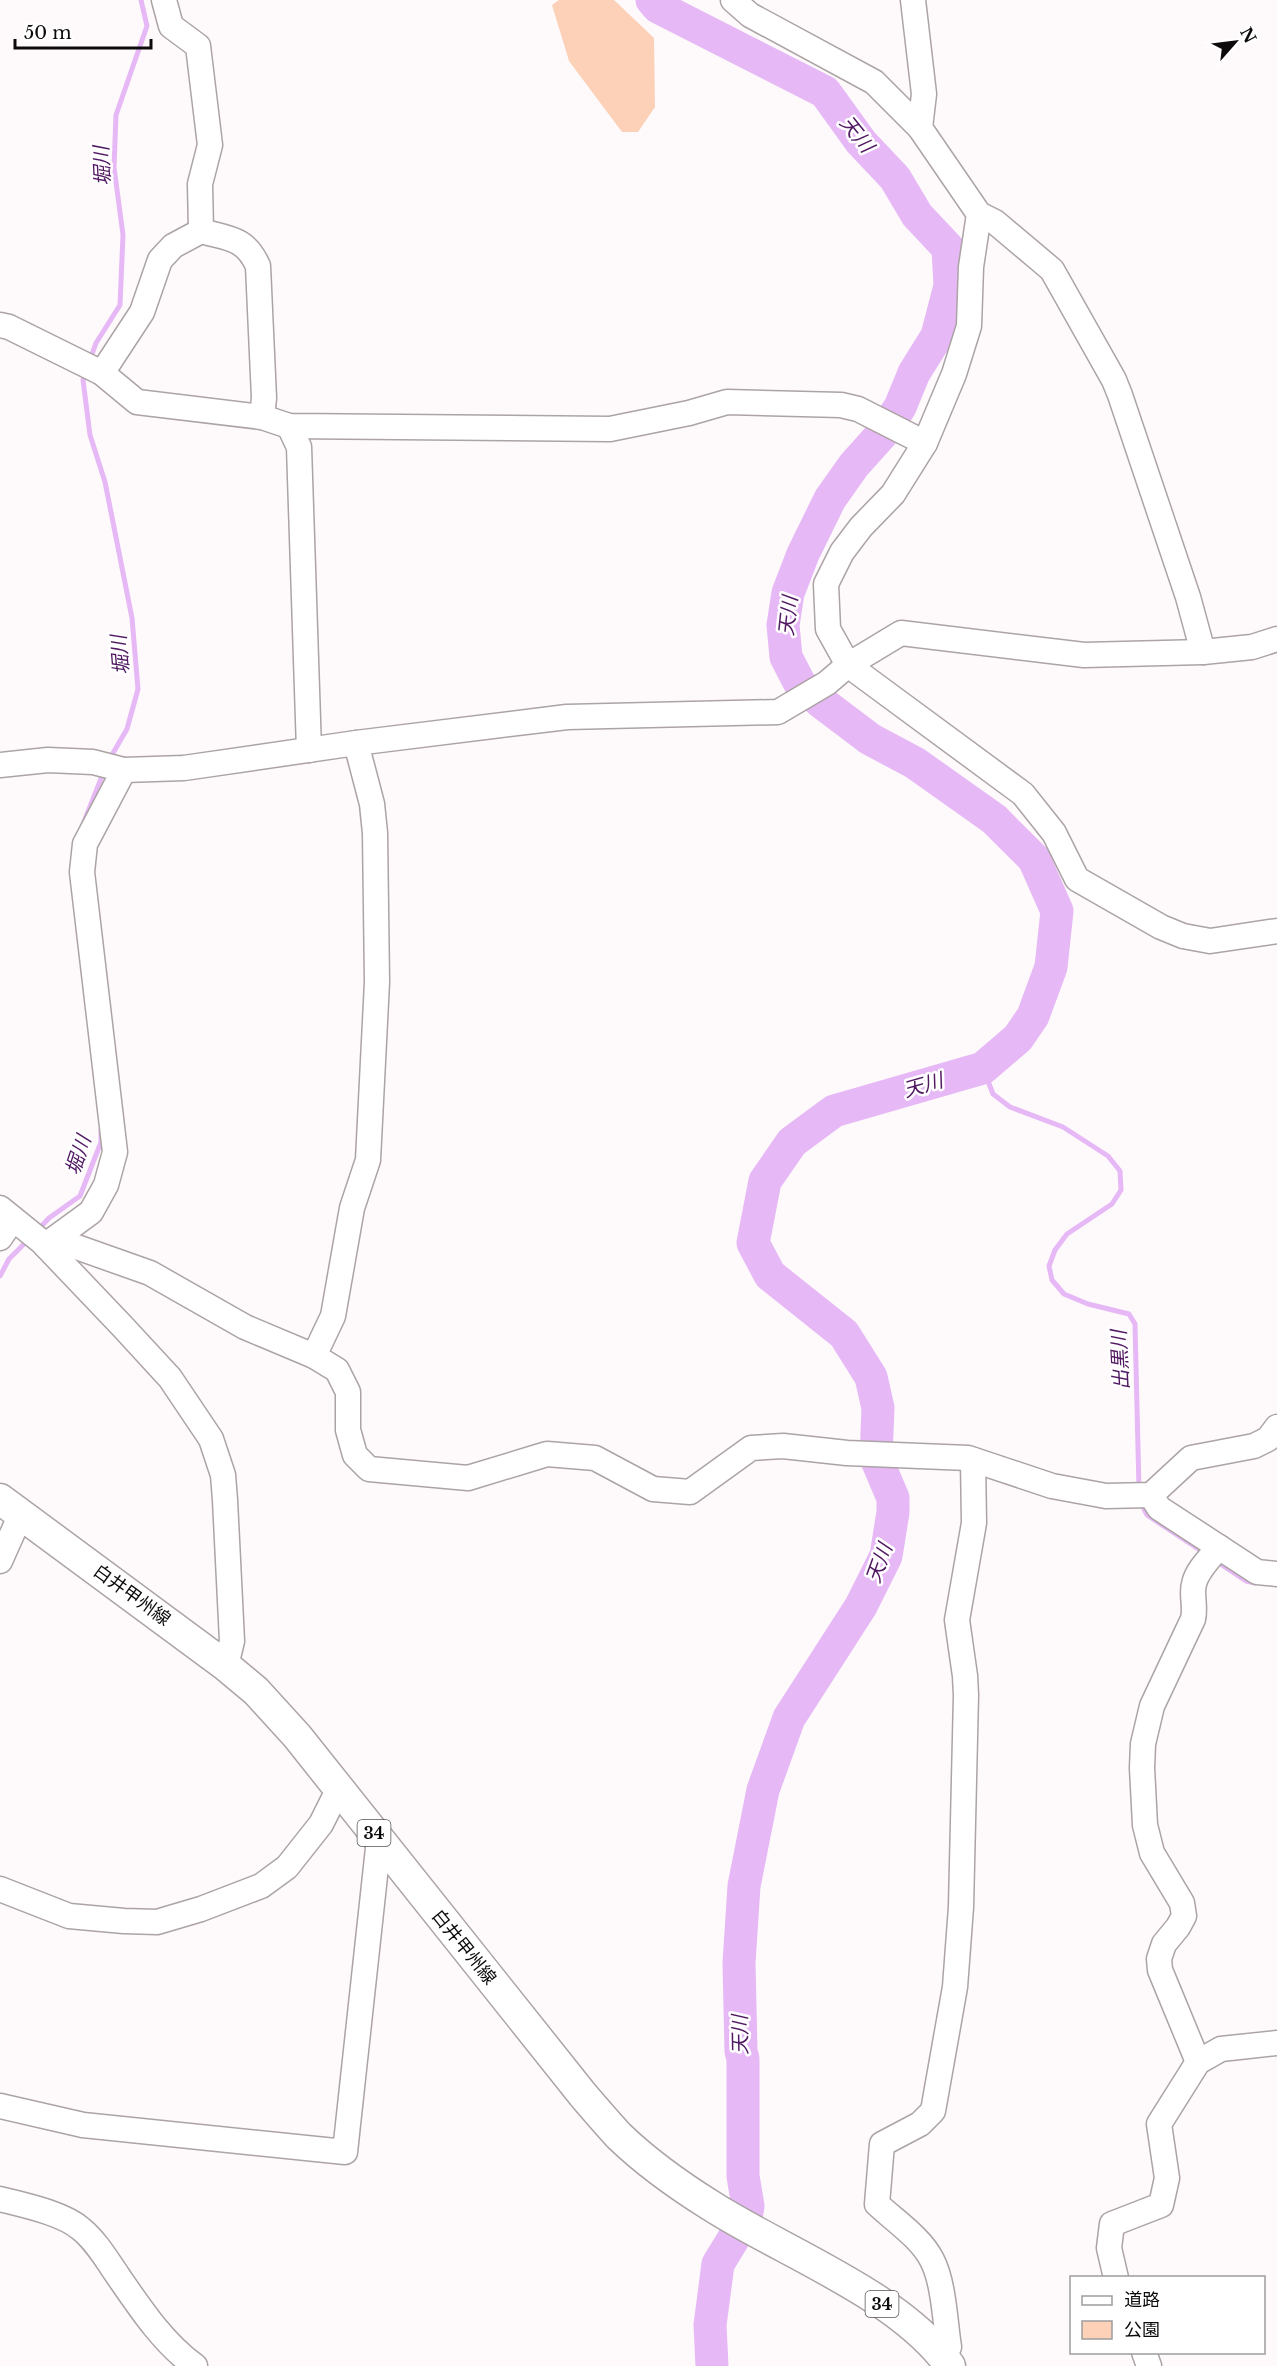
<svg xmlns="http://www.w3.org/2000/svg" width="1277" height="2366" font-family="'Libre Baskerville','Noto Sans JP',serif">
  <rect width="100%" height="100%" fill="#fefafb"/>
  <polygon fill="#fcd1b8" points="559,0 614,0 654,38 655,107 638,132 622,132 569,61 552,5"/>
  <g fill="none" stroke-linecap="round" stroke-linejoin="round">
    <g stroke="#e6b8f6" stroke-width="5">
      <polyline points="90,360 96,343 120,305 123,235 114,167 116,115 147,26 141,0"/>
      <polyline points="86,371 83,380 90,435 105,482 132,618 138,689 127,729 109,760"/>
      <polyline points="82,827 104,771"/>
      <polyline points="983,1068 993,1094 1010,1107 1063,1127 1108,1156 1120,1171 1121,1190 1112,1204 1067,1234 1055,1250 1049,1266 1052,1280 1064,1294 1088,1304 1129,1314 1135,1324 1139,1489"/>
      <polyline points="37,1231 49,1218 80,1196 101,1142 101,1130"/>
      <polyline points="0,1276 9,1259 28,1240"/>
      <polyline points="1140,1501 1147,1515 1206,1554"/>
      <polyline points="1216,1561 1246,1581 1255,1583"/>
    </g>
    <polyline stroke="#e6b8f6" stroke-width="33" points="652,0 658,7 825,92 861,142 895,178 917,215 948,248 950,286 937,336 914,373 900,407 881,435 854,465 830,499 803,554 788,593 783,625 786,657 800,684 821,702 870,739 915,763 994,819 1034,859 1057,911 1051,967 1033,1016 1018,1038 983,1068 834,1111 792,1142 765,1181 753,1243 770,1275 844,1334 871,1377 878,1408 876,1458 893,1498 893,1512 886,1556 861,1606 789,1718 763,1790 744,1886 739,1963 741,2051 743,2059 743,2176 748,2206 746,2218 718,2264 710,2325 712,2366"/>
    <g stroke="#aca3a4" stroke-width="27">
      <g id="minor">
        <polyline points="164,0 171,26 198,46 210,145 200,184 201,231"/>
        <polyline points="733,0 750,15 874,82 920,128 979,214 995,222 1052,270 1114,380 1120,395 1188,597 1203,652"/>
        <polyline points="913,0 924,94 920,128"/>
        <polyline points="979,214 971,267 969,326 954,374 925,443 893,494 861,527 842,552 826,584 828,629 848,665 1023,794 1054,833 1077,879 1161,927 1183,936 1210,941 1277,931"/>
        <polyline points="0,325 9,327 102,373 137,402 262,417 289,426 610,429 689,413 727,402 841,405 858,409 925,443"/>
        <path d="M102 373 142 312 160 260 173 246 201 231C229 239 245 237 258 266L264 398 262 417"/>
        <polyline points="289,426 299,447 309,750"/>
        <polyline points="0,765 48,760 93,762 124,770 184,768 356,743 567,717 778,712 827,683 848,665 901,633 1084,655 1203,652 1252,647 1277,639"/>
        <polyline points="0,1208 42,1242 123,1327 170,1378 211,1439 223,1475 225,1500 232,1641 226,1666"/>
        <polyline points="0,1238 13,1219"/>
        <polyline points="54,1239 91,1212 106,1185 115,1152 82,872 85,844 124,770"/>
        <polyline points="46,1246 54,1239 150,1273 245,1327 314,1356 337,1370 348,1392 348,1430 355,1455 369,1469 468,1478 547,1454 595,1458 653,1489 690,1492 751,1448 783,1446 847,1453 968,1458 1052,1486 1106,1496 1151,1495 1191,1458 1254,1446 1268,1439 1277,1427"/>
        <polyline points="314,1356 333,1316 352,1208 368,1160 377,982 375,833 372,804 356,743"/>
        <polyline points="1151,1495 1159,1508 1257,1572 1277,1574"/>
        <polyline points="0,1561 21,1514"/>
        <polyline points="0,1889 69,1916 124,1921 157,1922 201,1909 261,1886 287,1867 321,1824 333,1800 342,1792"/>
        <path d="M1198 2062 1160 1970 1159 1959 1164 1944 1178 1927 1184 1916 1182 1903 1152 1853 1145 1825 1142 1768 1143 1744 1152 1706 1193 1619C1196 1607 1191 1594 1194 1584 1197 1570 1210 1558 1219 1547"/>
        <polyline points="0,2106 83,2125 345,2152 379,1839"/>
        <path d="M0 2199C23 2205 63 2213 81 2229 96 2241 107 2260 118 2276 140 2308 163 2343 195 2366"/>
        <polyline points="1116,2278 1109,2248 1112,2224 1161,2205 1167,2178 1159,2124 1198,2062 1221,2049 1277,2043"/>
        <polyline points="1144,2352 1149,2366"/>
        <path d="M944 2357 949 2347C945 2322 944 2283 932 2260 921 2238 895 2221 877 2204L882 2144 920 2124 933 2111 955 1987 961 1907 966 1695 965 1676 957 1620 974 1523 973 1460"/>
      </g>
    </g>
    <g stroke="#aca3a4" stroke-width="33">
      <path id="major" d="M0 1499 226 1666 256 1691 297 1736 583 2095C595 2109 607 2123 619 2136 646 2162 678 2185 710 2205 783 2252 900 2295 950 2366"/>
    </g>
    <use href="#minor" stroke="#fff" stroke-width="24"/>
    <use href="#major" stroke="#fff" stroke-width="30"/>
  </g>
  <g text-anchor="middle" stroke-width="5" stroke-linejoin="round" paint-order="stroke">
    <g fill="#fff" stroke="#565454" stroke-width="1.5">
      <rect x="357.5" y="1820" width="33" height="26" rx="4.5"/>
      <rect x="865.5" y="2291" width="33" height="26" rx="4.5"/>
    </g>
    <g font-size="16" font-weight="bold" fill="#0d0a0b">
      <text x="374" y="1839">34</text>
      <text x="882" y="2310">34</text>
    </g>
    <g font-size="18" fill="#0d0a0b" stroke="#fff">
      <text transform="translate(132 1595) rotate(36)" y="6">白井甲州線</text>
      <text transform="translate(464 1947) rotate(51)" y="6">白井甲州線</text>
    </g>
    <g font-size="20" font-style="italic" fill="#511962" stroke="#fff">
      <text transform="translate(857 134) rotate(51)" y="7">天川</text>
      <text transform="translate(102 166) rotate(-93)" y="7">堀川</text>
      <text transform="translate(788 616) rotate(-84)" y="7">天川</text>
      <text transform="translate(120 655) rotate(-95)" y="7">堀川</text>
      <text transform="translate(923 1085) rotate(-16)" y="7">天川</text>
      <text transform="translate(78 1155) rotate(-72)" y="7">堀川</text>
      <text transform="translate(1120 1360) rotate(-93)" y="7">出黒川</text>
      <text transform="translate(879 1563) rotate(-70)" y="7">天川</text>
      <text transform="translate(740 2035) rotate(-91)" y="7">天川</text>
    </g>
  </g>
  <rect x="1070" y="2276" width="195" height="78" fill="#ffffff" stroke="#9e9d9d" stroke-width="1.5"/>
  <rect x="1082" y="2296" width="30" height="9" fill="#ffffff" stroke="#9e9d9d" stroke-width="1.5"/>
  <text x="1124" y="2306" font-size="18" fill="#0d0a0b">道路</text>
  <rect x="1082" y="2321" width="30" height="18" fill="#fcd1b8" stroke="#9e9d9d" stroke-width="1.5"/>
  <text x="1124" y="2336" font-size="18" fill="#0d0a0b">公園</text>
  <g transform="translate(1235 42) rotate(62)" stroke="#ffffff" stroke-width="4.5" paint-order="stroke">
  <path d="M0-4.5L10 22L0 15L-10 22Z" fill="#0d0a0b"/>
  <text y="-9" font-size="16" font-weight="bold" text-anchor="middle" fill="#0d0a0b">N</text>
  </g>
  <path d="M15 39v9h136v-9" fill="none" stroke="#0d0a0b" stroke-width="3"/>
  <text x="24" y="39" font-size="18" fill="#0d0a0b" stroke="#ffffff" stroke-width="4.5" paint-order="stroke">50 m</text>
</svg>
